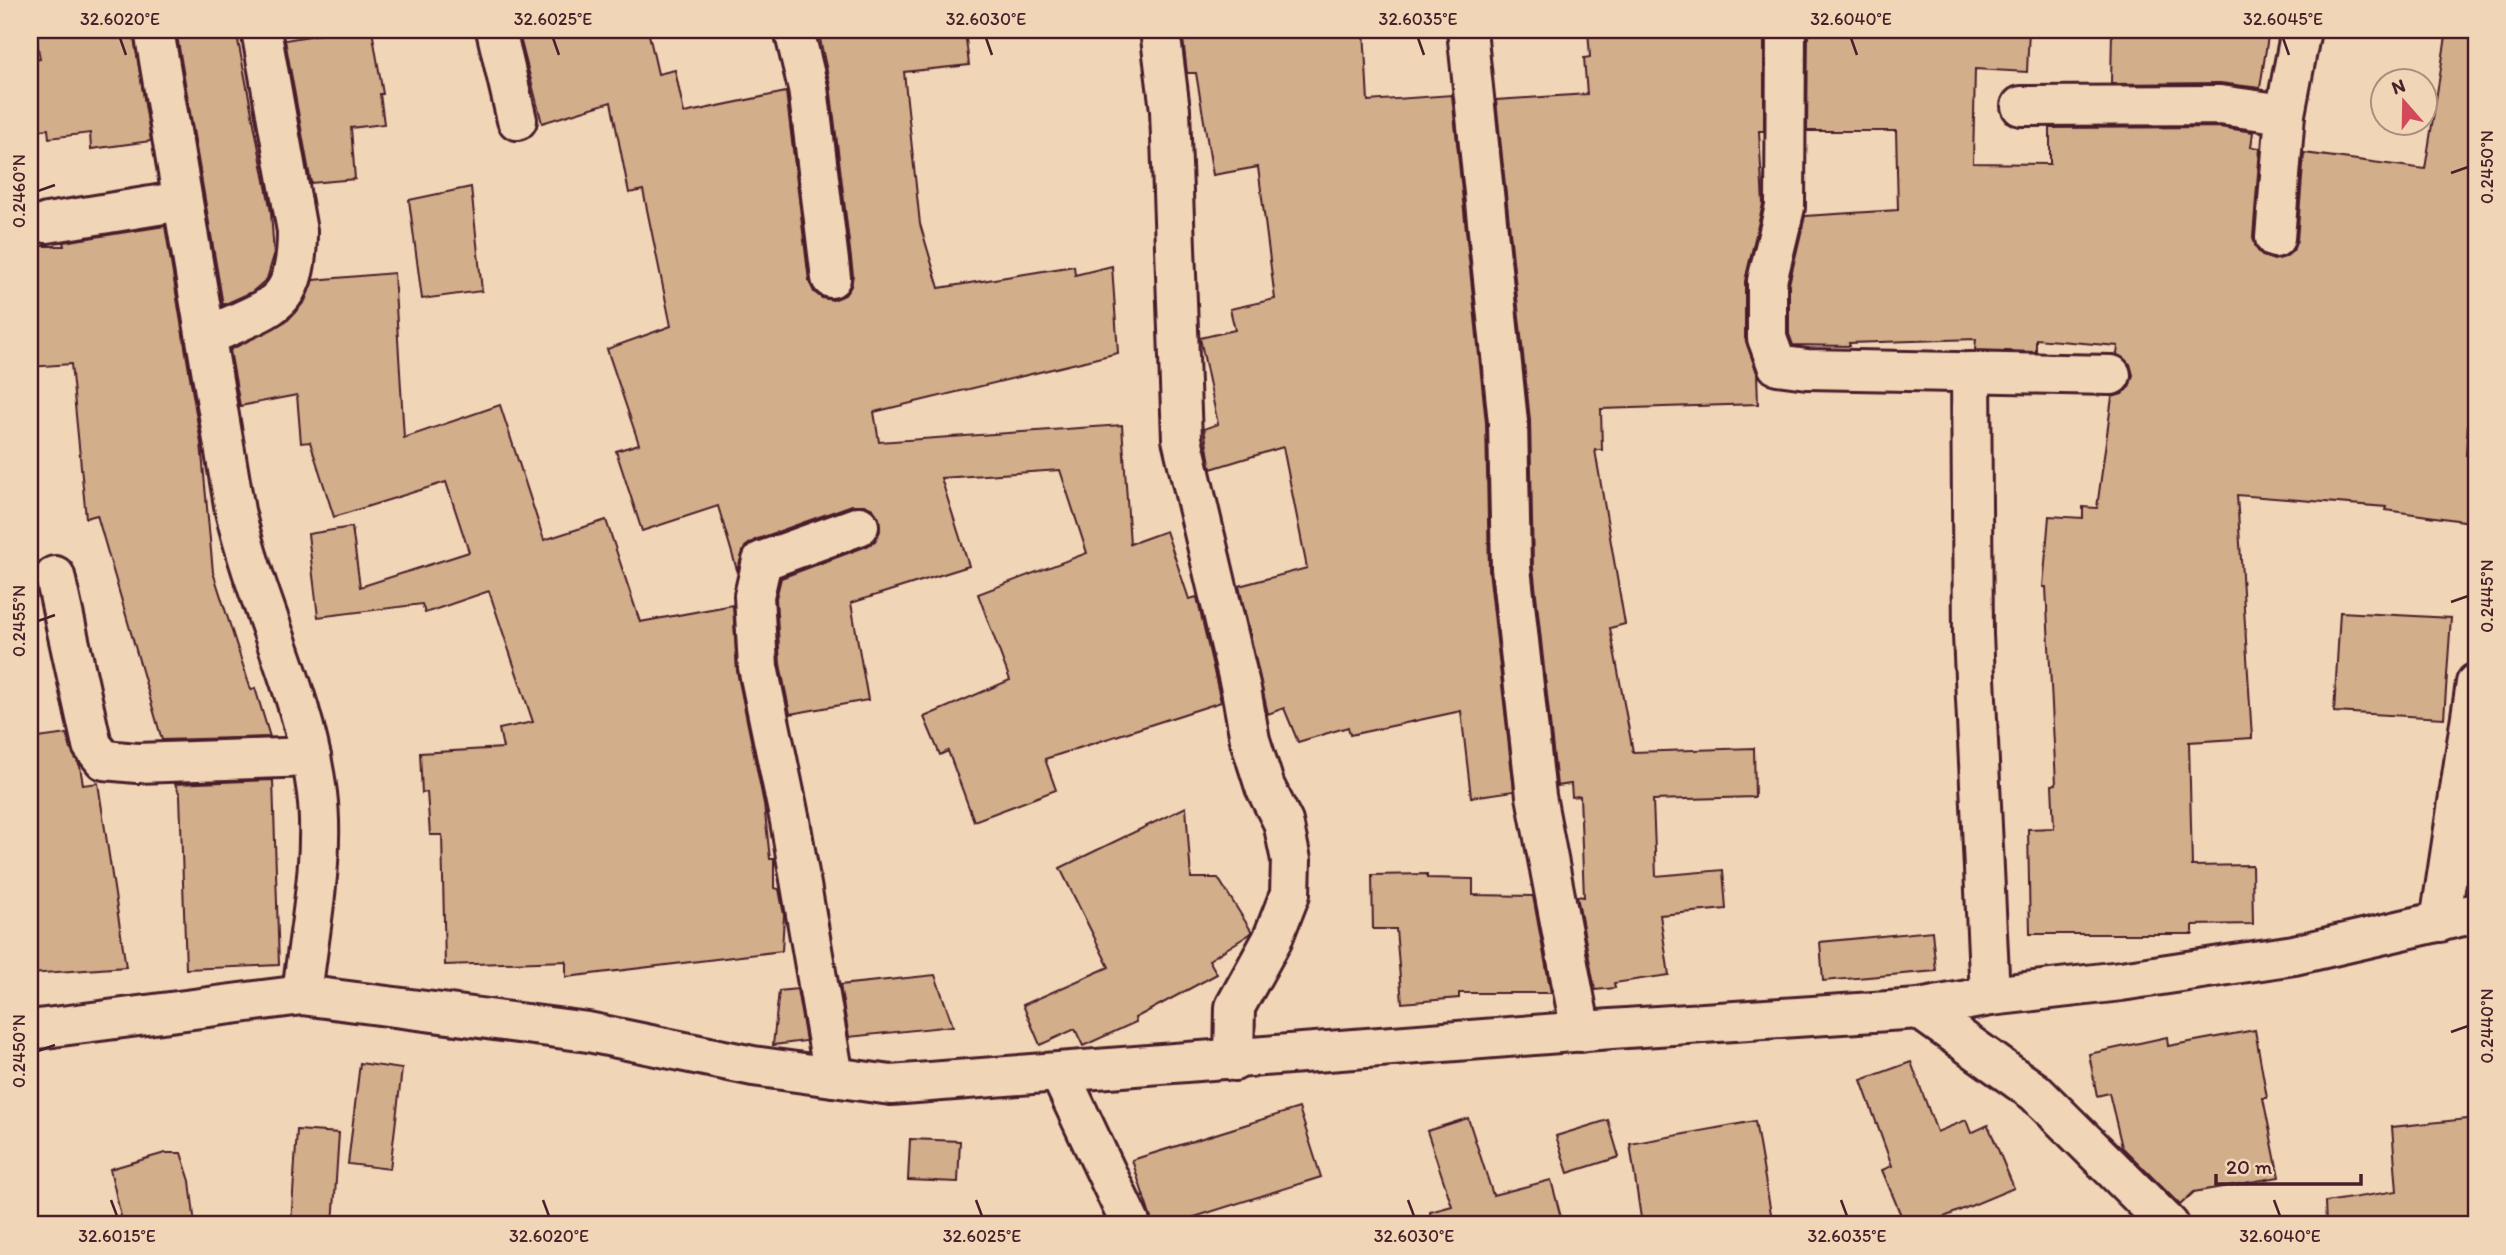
<svg xmlns="http://www.w3.org/2000/svg" width="2506" height="1255" font-family="Itim,sans-serif">
  <rect width="100%" height="100%" fill="#f0d6b7"/>
  <filter id="ink" filterUnits="userSpaceOnUse"><feTurbulence type="fractalNoise" baseFrequency=".0143" numOctaves="2"/><feDisplacementMap in="SourceGraphic" scale="14" xChannelSelector="R" yChannelSelector="G"/><feConvolveMatrix kernelMatrix="1 2 1 2 8 2 1 2 1" color-interpolation-filters="sRGB"/></filter>
  <g filter="url(#ink)">
    <g fill="#d2ae8b" stroke="#4a1f2b" stroke-width="2">
      <polygon points="35,30 133,30 151,141 91,149 90,133 49,138 48,129 30,131 30,60 40,59"/>
      <polygon points="176,30 236,30 271,212 274,255 267,279 252,292 223,305"/>
      <polygon points="346,30 372,30 383,94 380,94 384,124 351,128 355,179 311,183 285,40"/>
      <polygon points="518,30 648,30 658,74 675,70 684,113 786,92 809,281 814,292 822,298 833,300 845,295 851,286 853,275 830,85 818,30 965,30 969,65 904,72 920,224 939,288 1074,266 1075,275 1112,266 1118,353 874,412 879,442 1122,425 1130,544 1166,531 1189,599 1197,597 1221,702 1045,759 1056,790 974,821 948,751 940,755 924,717 1010,680 978,594 1087,553 1060,470 941,478 969,566 851,603 868,700 790,714 780,664 776,598 781,578 867,546 875,541 880,531 879,518 873,509 864,505 852,505 755,540 745,547 737,570 718,506 642,531 616,451 639,444 607,349 671,326 643,190 629,193 611,102 542,123"/>
      <polygon points="1182,30 1364,30 1368,101 1452,95 1486,423 1489,570 1514,791 1471,797 1461,711 1350,735 1348,727 1298,742 1284,708 1268,714 1239,586 1307,568 1283,447 1211,469 1204,429 1218,424 1200,338 1235,330 1230,309 1275,299 1258,167 1213,175 1196,73 1187,73"/>
      <polygon points="1588,30 1764,30 1764,131 1759,131 1763,204 1745,281 1745,338 1757,373 1758,404 1601,409 1602,450 1595,450 1625,624 1610,628 1633,752 1754,748 1755,797 1653,800 1656,876 1723,870 1726,909 1660,915 1669,975 1614,983 1615,988 1595,990 1577,896 1584,897 1580,796 1572,797 1571,784 1557,786 1533,567 1530,420 1496,100 1587,94 1584,58 1590,57"/>
      <polygon points="1808,30 2029,30 2027,72 1975,69 1973,163 2050,164 2050,128 2219,127 2253,132 2251,147 2260,148 2253,237 2256,248 2262,256 2274,260 2285,257 2293,251 2297,240 2304,153 2425,169 2447,30 2476,30 2476,360 2472,359 2466,455 2476,456 2471,522 2385,510 2386,507 2237,495 2252,738 2189,742 2192,866 2252,865 2253,924 2193,925 2193,934 2030,934 2028,829 2054,828 2052,785 2056,784 2046,587 2043,587 2049,516 2083,518 2083,507 2097,508 2112,397 2122,394 2129,387 2133,375 2130,364 2117,355 2118,346 2036,339 2036,352 1975,350 1976,339 1849,343 1850,346 1793,345 1789,334 1789,284 1805,216 1898,210 1896,131 1807,131"/>
      <polygon points="2112,30 2269,30 2260,88 2220,83 2111,84"/>
      <polygon points="471,187 482,291 422,299 409,200"/>
      <polygon points="165,226 201,443 213,572 251,690 255,688 270,737 162,740 97,515 86,518 71,364 30,367 30,246 64,246 63,242"/>
      <polygon points="394,273 404,438 500,405 544,540 606,520 640,622 733,605 737,671 764,804 770,859 774,859 774,888 779,889 784,915 782,951 566,977 566,961 445,965 442,835 430,835 427,792 422,793 420,753 503,748 499,729 533,722 489,591 425,613 422,604 318,617 308,534 352,527 360,587 469,552 446,482 334,517 310,442 301,443 297,395 240,406 230,350 288,320 305,301 313,280"/>
      <polygon points="2340,612 2451,618 2444,718 2334,712"/>
      <polygon points="67,734 71,750 80,766 83,785 98,783 126,967 30,974 30,739"/>
      <polygon points="273,780 279,965 186,969 180,795 175,784"/>
      <polygon points="1186,807 1191,878 1218,878 1252,932 1250,934 1209,960 1217,974 1135,1018 1136,1022 1083,1046 1075,1029 1040,1045 1023,1005 1109,967 1060,868"/>
      <polygon points="1427,874 1427,878 1473,879 1473,895 1533,896 1551,993 1459,993 1459,998 1402,1003 1396,929 1373,929 1372,875"/>
      <polygon points="1932,931 1936,971 1823,981 1820,942"/>
      <polygon points="935,975 953,1026 849,1037 840,985"/>
      <polygon points="797,989 806,1041 773,1045 779,991"/>
      <polygon points="2255,1030 2267,1098 2263,1098 2279,1177 2194,1192 2180,1205 2122,1147 2109,1093 2097,1096 2089,1054 2167,1037 2168,1046"/>
      <polygon points="1911,1062 1937,1132 1966,1120 1971,1133 1988,1125 2014,1188 1925,1225 1905,1225 1882,1170 1892,1166 1861,1080"/>
      <polygon points="360,1063 402,1069 390,1169 348,1164"/>
      <polygon points="1299,1108 1321,1177 1169,1225 1153,1225 1132,1160"/>
      <polygon points="1468,1118 1493,1195 1551,1180 1563,1225 1431,1225 1430,1212 1452,1206 1427,1131"/>
      <polygon points="2476,1118 2476,1225 2326,1225 2325,1202 2397,1191 2392,1127"/>
      <polygon points="1608,1120 1619,1157 1568,1173 1556,1136"/>
      <polygon points="1755,1121 1773,1225 1642,1225 1630,1144"/>
      <polygon points="297,1130 339,1133 333,1225 291,1225"/>
      <polygon points="910,1139 960,1141 958,1182 908,1180"/>
      <polygon points="165,1153 181,1153 190,1181 195,1225 123,1225 110,1169"/>
    </g>
    <g fill="none" stroke-linecap="round" stroke-linejoin="round">
      <g stroke="#4a1f2b" stroke-width="44">
        <g id="street">
          <path d="M154 30 235 511C257 606 305 695 317 793 325 859 309 930 302 995"/>
          <polyline points="496,30 517,120"/>
          <polyline points="794,30 808,88 831,278"/>
          <polyline points="1160,30 1170,110 1182,439 1241,689 1250,740 1265,787 1283,822 1291,860 1290,894 1272,940 1235,1007 1234,1061"/>
          <polyline points="1467,30 1508,422 1511,568 1536,796 1581,1032"/>
          <polyline points="1786,30 1785,207 1767,281 1767,338 1777,365 1807,369 2111,375"/>
          <polyline points="2021,106 2220,105 2285,114"/>
          <polyline points="47,223 182,201"/>
          <polyline points="2275,238 2285,114 2301,30"/>
          <path d="M206 337C270 305 297 311 297 231L261 30"/>
          <polyline points="1971,372 1973,635 1990,996"/>
          <polyline points="55,576 92,745 104,760 137,763 311,757"/>
          <polyline points="2440,922 2476,683"/>
          <polyline points="1919,1009 2035,1092 2169,1225"/>
          <polyline points="30,1030 302,995 588,1032 753,1066 891,1085 1611,1029 1919,1009 1990,996 2121,981 2294,955 2476,913"/>
          <polyline points="1060,1074 1131,1225"/>
          <polyline points="834,1077 790,821 758,667 754,596 762,561 859,526"/>
        </g>
      </g>
      <use href="#street" stroke="#f0d6b7" stroke-width="38"/>
    </g>
  </g>
  <path fill="none" stroke="#4a1f2b" stroke-width="2.5" d="M120 38 126 55M553 38 559 55M986 38 992 55M1418 38 1424 55M1851 38 1857 55M2283 38 2289 55M2451 173 2468 167M38 191 55 185M2451 602 2468 596M38 621 55 615M2451 1032 2468 1026M38 1051 55 1045M111 1200 117 1216M543 1200 549 1216M976 1200 982 1216M1408 1200 1414 1216M1841 1200 1847 1216M2274 1200 2280 1216"/>
  <rect width="2506" height="1255" fill="none" stroke="#f0d6b7" stroke-width="77"/>
  <g transform="translate(2404 102) rotate(340)"><circle r="33" fill="#f0d6b7" stroke="#ae8d7f" stroke-width="2"/>
  <path d="M0-5L12 26L0 18L-12 26Z" fill="#d1495b"/>
  <text y="-10" font-size="19" font-weight="bold" text-anchor="middle" fill="#4a1f2b">N</text>
  </g>
  <path d="M2216 1174v10h145v-10" fill="none" stroke="#4a1f2b" stroke-width="3.5"/>
  <text x="2226" y="1174" font-size="21" fill="#4a1f2b" stroke="#f0d6b7" stroke-width="5" paint-order="stroke">20 m</text>
  <rect x="38" y="38" width="2430" height="1178" fill="none" stroke="#4a1f2b" stroke-width="2.5"/>
  <g font-size="18" text-anchor="middle" fill="#4a1f2b">
    <text x="120" y="25">32.6020°E</text>
    <text x="553" y="25">32.6025°E</text>
    <text x="986" y="25">32.6030°E</text>
    <text x="1418" y="25">32.6035°E</text>
    <text x="1851" y="25">32.6040°E</text>
    <text x="2283" y="25">32.6045°E</text>
    <text transform="translate(2487 167) rotate(-90)" y="6">0.2450°N</text>
    <text transform="translate(19 191) rotate(-90)" y="6">0.2460°N</text>
    <text transform="translate(2487 596) rotate(-90)" y="6">0.2445°N</text>
    <text transform="translate(19 621) rotate(-90)" y="6">0.2455°N</text>
    <text transform="translate(2487 1026) rotate(-90)" y="6">0.2440°N</text>
    <text transform="translate(19 1051) rotate(-90)" y="6">0.2450°N</text>
    <text x="117" y="1242">32.6015°E</text>
    <text x="549" y="1242">32.6020°E</text>
    <text x="982" y="1242">32.6025°E</text>
    <text x="1414" y="1242">32.6030°E</text>
    <text x="1847" y="1242">32.6035°E</text>
    <text x="2280" y="1242">32.6040°E</text>
  </g>
</svg>
